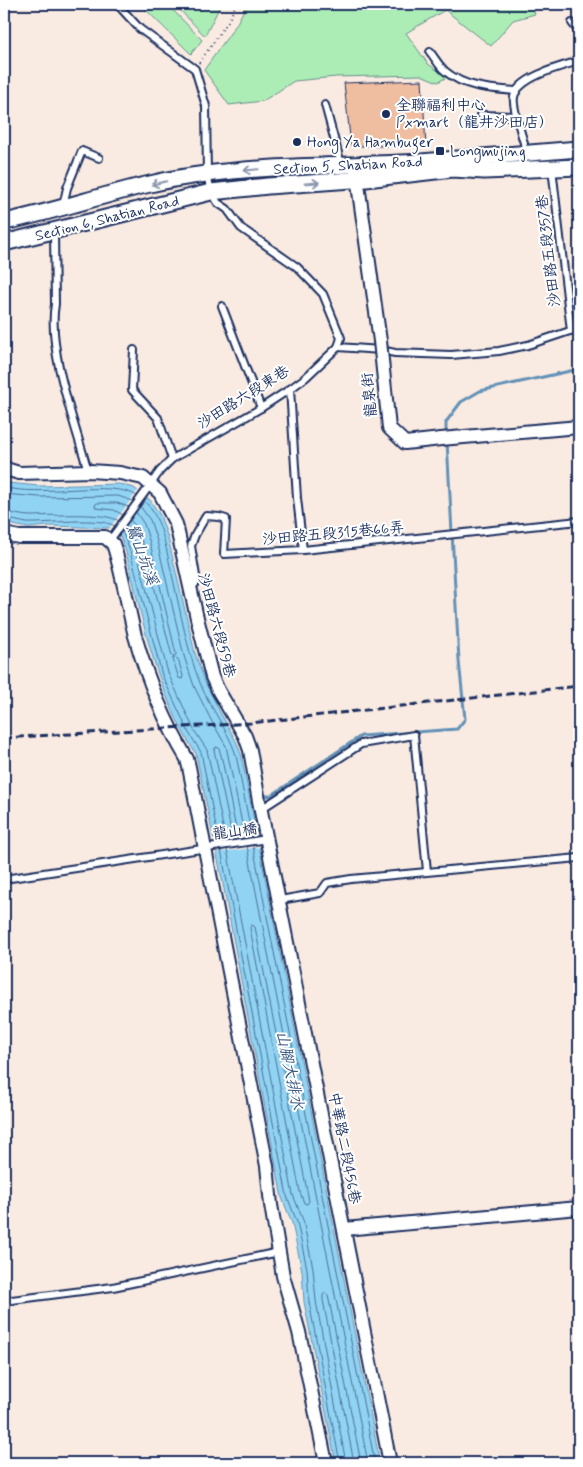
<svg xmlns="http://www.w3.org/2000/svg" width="583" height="1467" font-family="Mynerve,'LXGW WenKai TC',sans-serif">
  <rect width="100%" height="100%" fill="#faebe2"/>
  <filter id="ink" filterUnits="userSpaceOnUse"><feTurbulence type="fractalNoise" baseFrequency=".02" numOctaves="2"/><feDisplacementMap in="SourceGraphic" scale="10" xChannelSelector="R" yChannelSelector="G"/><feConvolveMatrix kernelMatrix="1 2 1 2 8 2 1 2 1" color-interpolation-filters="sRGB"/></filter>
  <g filter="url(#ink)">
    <g fill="#acedb5" stroke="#648e8a">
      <polygon points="140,4 167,4 202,40 191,54"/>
      <polygon points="174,4 221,4 205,36"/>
      <polygon points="247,4 531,4 535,14 513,20 491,46 445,10 406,33 428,64 447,77 438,82 421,75 336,77 294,81 263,101 229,105 204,70 236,25"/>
    </g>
    <path fill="#91d3f2" stroke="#6291b7" d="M4 481 8 483 39 486 119 484 134 488 150 500 160 515 168 538 195 653 205 682 221 714 236 741 241 754 380 1463H336L304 1302 302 1271 292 1223 282 1198 223 884 196 754C156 692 143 622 126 552L120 536 110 528 48 526 28 528 4 523Z"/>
    <g fill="#faebe2">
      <polygon points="139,489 148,496 118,538 108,530"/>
      <polygon points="258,833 261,847 214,853 211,840"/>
    </g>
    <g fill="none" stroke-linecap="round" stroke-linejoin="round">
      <g stroke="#4a7199" stroke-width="1">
        <path d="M4 487C38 498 113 479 137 496"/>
        <polyline points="4,494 39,497 118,496 133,501"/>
        <path d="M144 501C163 517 167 556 173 579 181 614 187 650 200 683 210 708 228 730 236 755L252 837"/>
        <polyline points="140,506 150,520 157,541 184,656 194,686 211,720 226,746 245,838"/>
        <path d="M4 512C13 513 22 516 30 516 50 516 104 511 119 521"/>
        <polyline points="123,515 114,510 96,508 95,505 97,503 117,503 129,507"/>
        <path d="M4 519C12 519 20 522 27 523 47 524 99 516 115 526"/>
        <polyline points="130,520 136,527 144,547 172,656 175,657 176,654 150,543 144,524 136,512"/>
        <polyline points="126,526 130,531 136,549 168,673 194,730 207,750 226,841"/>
        <polyline points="122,531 130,551 162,675 189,733 201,752 219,842"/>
        <polygon points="173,658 178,659 183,676 182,679 179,678"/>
        <polyline points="233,840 214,750 216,747 219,748 222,759 238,839"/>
        <polyline points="247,846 368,1463"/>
        <polyline points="253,846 375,1463"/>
        <polyline points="227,849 293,1195 303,1220 313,1268 316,1301 346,1463"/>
        <polyline points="221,850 287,1196 297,1222 307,1269 309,1302 340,1463"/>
        <polygon points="252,925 255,927 309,1201 307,1204 304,1203 300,1192 250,928"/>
        <polyline points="354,1463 323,1300 323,1295 325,1293 328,1295 361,1463"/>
      </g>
      <g stroke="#6291b7" stroke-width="3">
        <polyline points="446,435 446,422 461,402 480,391 579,369"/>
        <polyline points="261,797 272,795 361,736 457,729 465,719 459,661 447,441"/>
      </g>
    </g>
    <polygon fill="#efbda0" stroke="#1b2f5e" points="422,80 426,146 351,146 344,83"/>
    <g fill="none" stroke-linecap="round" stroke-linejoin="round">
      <g stroke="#1b2f5e" stroke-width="10">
        <g id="service">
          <polyline points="572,23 579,32"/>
          <path d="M430 52C435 58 439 66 445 71 465 88 491 89 517 91"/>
          <polyline points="325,105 341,164"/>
          <polyline points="481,115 517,116"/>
          <path d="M524 143C521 133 512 105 514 97 518 77 562 66 579 61"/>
          <polyline points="552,168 571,331"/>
          <polyline points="63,206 67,188 82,151 99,158"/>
          <path d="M54 232 55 304C47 350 75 424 88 471"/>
          <polyline points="222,306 261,408"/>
          <polyline points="338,347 381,350 395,353 451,355 499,351 528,345 579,328"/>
          <polyline points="134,350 132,390 158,418 172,459"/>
          <polyline points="290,389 297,498 303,550"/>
          <polyline points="110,540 151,484 160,471 172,459 261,408 290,389 305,378 338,347 341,338 323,294 297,267 241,228 227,209 218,203 211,192 207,174 206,106 195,69 140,29 117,4"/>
          <polyline points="191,588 197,582 191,546 195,535 206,516 219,517 226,519 224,554 303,550 579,521"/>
          <polyline points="261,809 361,744 414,735 427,871"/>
          <polyline points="4,879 267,839"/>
          <polyline points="280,900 320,893 327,883 351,879 579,858"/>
          <polyline points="4,1301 113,1287 279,1252"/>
        </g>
      </g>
      <g stroke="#1b2f5e" stroke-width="16">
        <g id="minor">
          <polyline points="356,170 380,341"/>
          <polyline points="441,439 579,427"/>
          <polyline points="4,467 9,470 19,473 90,471 120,473 143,478 160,493 176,524 197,618 212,677 218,690 245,736 250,750 259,801 390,1463"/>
          <path d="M4 534 19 537H105L113 544 115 550C123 578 128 607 135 636 147 678 165 722 187 759L189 767 267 1166 271 1205 283 1276 299 1332 326 1463"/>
          <polyline points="344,1229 579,1208"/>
        </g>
      </g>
      <g stroke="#1b2f5e" stroke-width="19">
        <g id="tertiary">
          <path d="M4 222C71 208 137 182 206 174 277 165 349 166 421 162 474 158 526 153 579 149"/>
          <polyline points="4,243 211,192 268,186 366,179 453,169 484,171 579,167"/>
        </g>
      </g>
      <polyline stroke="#1b2f5e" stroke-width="2" stroke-dasharray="1 4" stroke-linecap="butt" points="199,63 229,20 236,4"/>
      <use href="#service" stroke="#fff" stroke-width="6"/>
      <use href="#minor" stroke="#fff" stroke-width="12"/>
      <use href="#tertiary" stroke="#fff" stroke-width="15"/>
      <polyline stroke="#1b2f5e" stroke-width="3" stroke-dasharray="8 4" stroke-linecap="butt" points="4,738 251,723 579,686"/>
      <g stroke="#1b2f5e" stroke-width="16" stroke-linecap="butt">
        <polyline id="minor-bridge" points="380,341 389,428 405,443 441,439"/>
      </g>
      <use href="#minor-bridge" stroke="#fff" stroke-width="12"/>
    </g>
    <defs><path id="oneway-shaft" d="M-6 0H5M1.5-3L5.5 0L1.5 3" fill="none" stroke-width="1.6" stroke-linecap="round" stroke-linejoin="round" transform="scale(1.25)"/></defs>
    <g stroke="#8d97ae">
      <use href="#oneway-shaft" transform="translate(251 170) rotate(175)"/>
      <use href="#oneway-shaft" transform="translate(159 183) rotate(167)"/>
      <use href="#oneway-shaft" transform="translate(312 183) rotate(-4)"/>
    </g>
  </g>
  <g fill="#1b2f5e" stroke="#fff" stroke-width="2">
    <circle cx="386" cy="114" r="5"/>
    <circle cx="297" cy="142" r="5"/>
    <rect x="435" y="146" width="10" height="10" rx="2.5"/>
  </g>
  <g text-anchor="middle" stroke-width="4" stroke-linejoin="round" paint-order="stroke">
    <g font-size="15" fill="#1b2f5e" stroke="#fff" text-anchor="start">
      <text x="396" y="110">全聯福利中心<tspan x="396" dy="17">Pxmart（龍井沙田店）</tspan></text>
      <text x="307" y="147">Hong Ya Hambuger</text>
      <text x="450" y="156">Longmujing</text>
    </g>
    <g font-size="15" fill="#1b2f5e" stroke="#fff">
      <text transform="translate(348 165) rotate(-3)" y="5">Section 5, Shatian Road</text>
      <text transform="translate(107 218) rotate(-14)" y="5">Section 6, Shatian Road</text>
      <text transform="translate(548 251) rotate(-97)" y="5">沙田路五段357巷</text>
      <text transform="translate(369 395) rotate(-96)" y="5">龍泉街</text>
      <text transform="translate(243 397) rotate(-32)" y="5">沙田路六段東巷</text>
      <text transform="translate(333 533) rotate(-5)" y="5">沙田路五段315巷66弄</text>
      <text transform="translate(217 625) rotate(75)" y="5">沙田路六段59巷</text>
      <text transform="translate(235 831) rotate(-8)" y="5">龍山橋</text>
      <text transform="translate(345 1148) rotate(79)" y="5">中華路二段456巷</text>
    </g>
    <g font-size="16" font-style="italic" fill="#385883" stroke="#fff">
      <text transform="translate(143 554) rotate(70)" y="6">鷺山坑溪</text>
      <text transform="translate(291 1070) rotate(78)" y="6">山腳大排水</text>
    </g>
  </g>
  <rect width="583" height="1467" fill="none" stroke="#fff" stroke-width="20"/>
  <rect x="10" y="10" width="563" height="1447" fill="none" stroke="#1b2f5e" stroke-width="2" filter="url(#ink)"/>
</svg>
